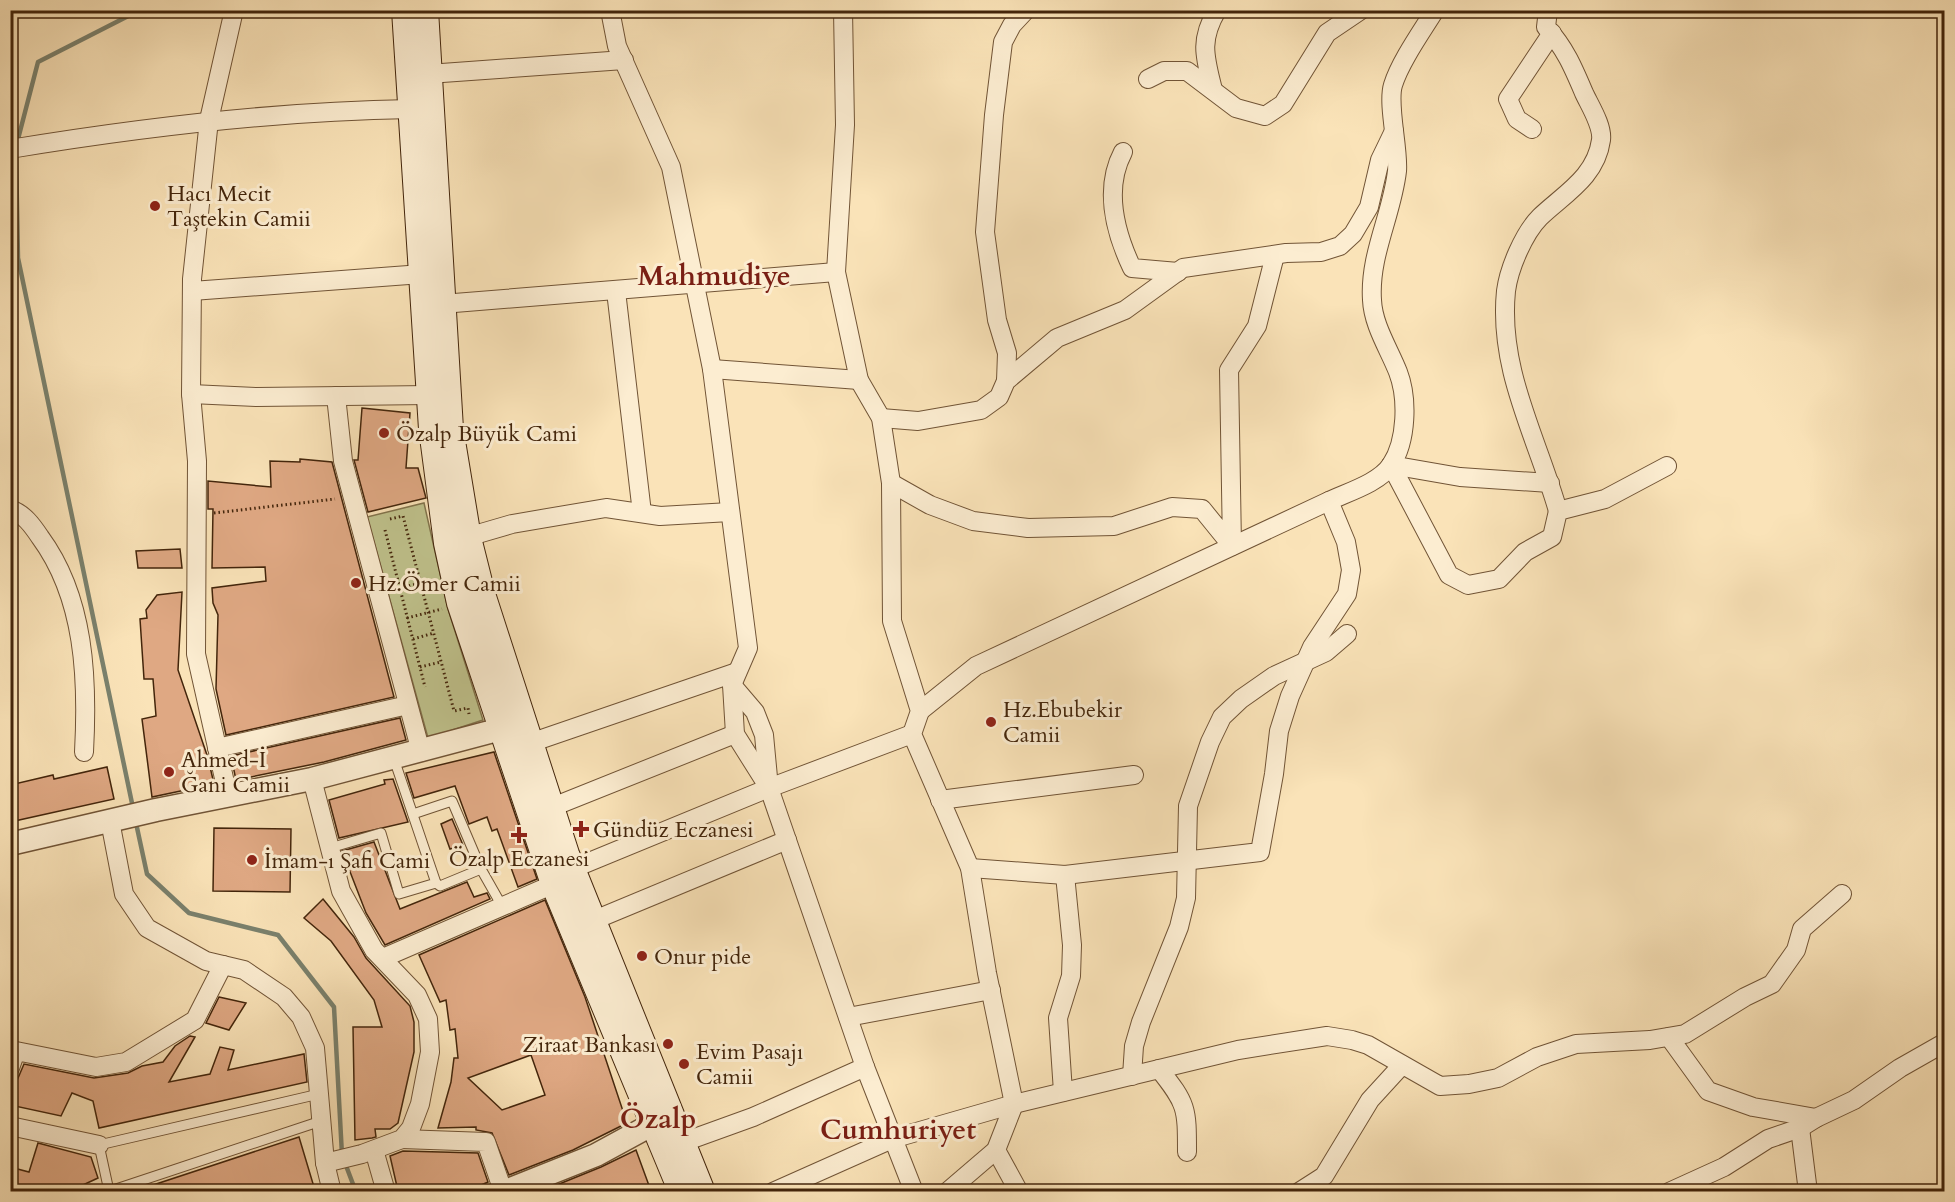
<svg xmlns="http://www.w3.org/2000/svg" width="1955" height="1202" font-family="Cardo,serif">
  <rect width="100%" height="100%" fill="#fae3b8"/>
  <filter id="stains"><feTurbulence type="fractalNoise" baseFrequency=".00333" numOctaves="4"/><feColorMatrix values="0 0 0 0 .2 0 0 0 0 .09 0 0 0 0 .02 0 0 0 .5 -.17"/></filter>
  <radialGradient id="worn" r=".72"><stop offset=".6" stop-color="#630" stop-opacity="0"/><stop offset="1" stop-color="#630" stop-opacity=".3"/></radialGradient>
  <polygon fill="#c0c38d" stroke="#82744c" stroke-width="1.5" points="424,503 448,609 483,720 428,738 367,517"/>
  <g fill="none" stroke-linecap="round" stroke-linejoin="round">
    <g stroke="#7a816d" stroke-width="4.5">
      <polyline points="17,143 38,62 140,10"/>
      <polyline points="16,154 18,258 133,808"/>
      <polyline points="136,823 147,874 189,913 278,935 334,1007 342,1155"/>
      <polyline points="345,1163 356,1192"/>
    </g>
  </g>
  <g fill="#dfa883" stroke="#43250b" stroke-width="1.5" fill-rule="evenodd">
    <polygon points="362,408 410,413 406,468 418,468 426,498 368,512 354,460 358,460"/>
    <polygon points="300,459 332,462 394,697 226,735 216,689 218,615 213,603 212,588 266,581 265,567 212,568 213,509 208,509 208,481 271,487 270,461 300,462"/>
    <polygon points="180,549 182,568 138,568 136,551"/>
    <polygon points="182,592 178,670 208,758 214,784 152,797 142,719 156,716 153,679 144,679 140,619 147,618 146,610 157,595"/>
    <polygon points="400,718 406,740 324,762 236,780 231,756"/>
    <polygon points="494,752 537,879 518,887 497,829 492,831 487,817 469,824 455,786 414,798 406,773"/>
    <polygon points="107,767 114,799 10,822 10,785 53,775 54,779"/>
    <polygon points="393,779 408,822 339,838 329,800 385,784 384,780"/>
    <polygon points="452,819 463,845 450,849 441,824"/>
    <polygon points="214,828 291,829 290,892 213,891"/>
    <polygon points="374,842 400,909 467,882 474,897 487,893 490,899 385,945 366,913 342,851"/>
    <polygon points="323,899 354,937 366,958 410,1006 414,1022 414,1052 398,1123 390,1129 375,1129 376,1137 372,1138 355,1140 353,1027 382,1027 374,1000 331,941 304,918"/>
    <path d="M545 900 585 997 627 1123 573 1150 509 1175 492 1133 476 1130V1127L438 1128 451 1082 454 1058H458L455 1029 450 1030 446 1000 440 1002 419 955ZM531 1055 545 1095 502 1110 468 1078Z"/>
    <polygon points="219,997 246,1003 229,1030 206,1023"/>
    <polygon points="190,1036 195,1037 169,1082 210,1074 220,1047 234,1050 228,1070 304,1054 307,1082 99,1128 93,1101 72,1093 61,1116 10,1105 10,1097 24,1064 94,1078 128,1073 142,1066 163,1062 175,1046"/>
    <polygon points="299,1137 314,1187 302,1191 142,1191 141,1189"/>
    <polygon points="38,1143 91,1157 98,1178 70,1191 10,1191 10,1167 29,1172"/>
    <polygon points="636,1150 651,1191 542,1191 601,1167"/>
    <polygon points="403,1151 478,1153 488,1182 468,1191 398,1191 390,1156"/>
  </g>
  <g fill="none" stroke-linecap="round" stroke-linejoin="round">
    <g stroke="#715436" stroke-width="11">
      <g id="service">
        <polyline points="413,814 452,801 481,869 502,906"/>
        <polyline points="330,848 381,833 399,894 436,883 394,759"/>
        <polyline points="436,883 440,886 481,869"/>
        <polyline points="109,1191 99,1145 319,1094"/>
        <polyline points="107,1192 321,1121"/>
      </g>
    </g>
    <g stroke="#715436" stroke-width="20">
      <g id="minor">
        <polyline points="610,10 617,46 671,167 712,369 748,648 732,685 735,734 769,788"/>
        <polyline points="843,10 845,125 836,272 859,380 881,418 891,483 892,621 920,711 912,734 970,868 987,973 1014,1104 996,1150 947,1192"/>
        <path d="M1548 10 1546 27C1565 48 1573 67 1584 93 1590 106 1603 126 1601 140 1596 177 1564 194 1540 217 1524 233 1509 268 1506 291 1498 370 1537 437 1558 511"/>
        <polyline points="1148,79 1164,71 1187,71 1236,108 1265,116 1283,104 1327,33 1361,10"/>
        <path d="M1213 90C1205 57 1199 41 1217 10"/>
        <polyline points="1532,129 1517,119 1508,99 1552,33"/>
        <path d="M10 149C143 127 276 111 411 109L428 74 624 60"/>
        <path d="M1123 152C1104 188 1115 232 1132 268L1178 272"/>
        <polyline points="192,291 422,274"/>
        <polyline points="616,291 642,513"/>
        <polyline points="442,304 836,272"/>
        <polyline points="712,369 859,380"/>
        <polyline points="1006,381 1007,353 997,320 985,232 994,115 1003,42 1012,25 1026,10"/>
        <polyline points="191,394 256,397 430,395"/>
        <polyline points="336,396 343,461 421,752"/>
        <polyline points="881,418 918,421 981,410 999,397 1006,381 1057,338 1125,310 1183,268 1286,253 1321,252 1340,246 1353,234 1369,207 1380,160 1394,131"/>
        <polyline points="1391,465 1449,575 1468,585 1499,579 1525,552 1552,537 1558,511 1605,499 1667,466"/>
        <polyline points="1391,465 1460,477 1550,483"/>
        <polyline points="891,483 930,505 973,521 1028,528 1114,526 1172,507 1202,509 1232,546 1229,370 1257,326 1275,255"/>
        <path d="M10 509C24 514 32 525 40 537 85 598 88 679 84 752"/>
        <polyline points="457,540 512,524 606,508 660,516 730,512"/>
        <polyline points="732,685 755,712 764,735 769,788 865,1067 914,1192"/>
        <path d="M920 711 976 666 1329 501C1348 492 1379 483 1391 465 1407 441 1408 398 1398 372 1389 349 1373 325 1372 300 1369 255 1392 215 1397 171 1399 149 1387 104 1393 85 1400 62 1422 31 1435 10"/>
        <polyline points="530,743 737,672"/>
        <polyline points="217,748 408,705"/>
        <polyline points="312,779 341,891 374,950 417,995 428,1019 430,1052 420,1104 411,1128 402,1139 362,1154 325,1163"/>
        <polyline points="228,796 196,654 197,461 191,394 192,279 209,120 234,10"/>
        <polyline points="940,800 1134,775"/>
        <polyline points="550,808 735,734"/>
        <polyline points="110,821 124,894 147,928 206,961 244,970 284,997 301,1017 315,1048 325,1163 332,1192"/>
        <polyline points="970,868 1065,875 1260,852 1274,774 1279,731 1290,696 1312,647 1347,594 1351,570 1346,542 1329,501"/>
        <polyline points="572,869 769,788 912,734"/>
        <polyline points="592,921 787,840"/>
        <polyline points="383,958 554,884"/>
        <polyline points="848,1017 991,990"/>
        <polyline points="1669,1037 1708,1091 1753,1107 1816,1118"/>
        <polyline points="10,1068 16,1051 96,1067 126,1062 195,1020 223,965"/>
        <path d="M1159 1069C1187 1104 1187 1108 1187 1152"/>
        <polyline points="1132,1076 1134,1046 1141,1022 1179,927 1186,898 1188,806 1210,742 1222,717 1241,699 1274,676 1326,652 1347,634"/>
        <polyline points="1063,1092 1058,1018 1071,976 1072,945 1065,875"/>
        <polyline points="10,1126 99,1145"/>
        <polyline points="1800,1128 1808,1192"/>
        <polyline points="402,1139 486,1142 503,1191"/>
        <polyline points="681,1143 753,1117 865,1067"/>
        <polyline points="374,1150 386,1192"/>
        <polyline points="996,1150 1019,1192"/>
        <polyline points="773,1192 892,1139 1014,1104 1238,1050 1327,1036 1352,1040 1368,1045 1440,1086 1469,1084 1498,1078 1537,1057 1576,1044 1650,1040 1685,1034 1745,997 1772,984 1796,950 1802,929 1842,894"/>
        <polyline points="1299,1192 1324,1176 1370,1100 1402,1065"/>
        <polyline points="1669,1192 1724,1167 1768,1139 1800,1128 1816,1118 1854,1100 1900,1068 1944,1043"/>
      </g>
    </g>
    <g stroke="#715436" stroke-width="25">
      <g id="tertiary">
        <polyline points="10,844 156,810 312,779 520,724"/>
        <polyline points="503,1192 596,1155 653,1124 669,1119"/>
      </g>
    </g>
    <g stroke="#43250b" stroke-width="28">
      <g id="secondary">
        <polyline points="405,10 432,429 447,543 460,603 554,884 682,1192"/>
        <polyline points="425,10 450,429 468,538 482,594 566,854 702,1192"/>
      </g>
    </g>
    <g stroke="#43250b" stroke-width="3" stroke-dasharray="1.5 3" stroke-linecap="butt">
      <polyline points="214,513 335,499"/>
      <polyline points="390,519 403,516 454,711 468,708 469,714"/>
      <polyline points="385,530 425,687"/>
      <polyline points="400,588 421,583"/>
      <polyline points="407,618 442,609"/>
      <polyline points="413,639 434,633"/>
      <polyline points="420,667 441,662"/>
    </g>
    <use href="#service" stroke="#fcedd1" stroke-width="9"/>
    <use href="#minor" stroke="#fcedd1" stroke-width="18"/>
    <use href="#tertiary" stroke="#fcedd1" stroke-width="22"/>
    <use href="#secondary" stroke="#fcedd1" stroke-width="26"/>
  </g>
  <g fill="#8f2418" stroke="#fcedd1" stroke-width="2">
    <circle cx="155" cy="206" r="6"/>
    <circle cx="384" cy="433" r="6"/>
    <circle cx="356" cy="583" r="6"/>
    <circle cx="991" cy="722" r="6"/>
    <circle cx="169" cy="772" r="6"/>
    <path d="M578 820h6v6h6v6h-6v6h-6v-6h-6v-6h6z"/>
    <path d="M516 826h6v6h6v6h-6v6h-6v-6h-6v-6h6z"/>
    <circle cx="252" cy="860" r="6"/>
    <circle cx="642" cy="956" r="6"/>
    <circle cx="668" cy="1044" r="6"/>
    <circle cx="684" cy="1064" r="6"/>
  </g>
  <g text-anchor="middle" stroke-width="6" stroke-linejoin="round" paint-order="stroke">
    <g font-size="22" fill="#43250b" stroke="#fcedd1" text-anchor="start">
      <text x="167" y="201">Hacı Mecit<tspan x="167" dy="25">Taştekin Camii</tspan></text>
      <text x="396" y="441">Özalp Büyük Cami</text>
      <text x="368" y="591">Hz.Ömer Camii</text>
      <text x="1003" y="717">Hz.Ebubekir<tspan x="1003" dy="25">Camii</tspan></text>
      <text x="181" y="767">Ahmed-İ<tspan x="181" dy="25">Ğani Camii</tspan></text>
      <text x="593" y="837">Gündüz Eczanesi</text>
      <text x="519" y="866" text-anchor="middle">Özalp Eczanesi</text>
      <text x="264" y="868">İmam-ı Şafi Cami</text>
      <text x="654" y="964">Onur pide</text>
      <text x="656" y="1052" text-anchor="end">Ziraat Bankası</text>
      <text x="696" y="1059">Evim Pasajı<tspan x="696" dy="25">Camii</tspan></text>
    </g>
    <g font-size="28" font-weight="bold" fill="#7a1f14" stroke="#fcedd1">
      <text x="714" y="285">Mahmudiye</text>
      <text x="658" y="1128">Özalp</text>
      <text x="898" y="1139">Cumhuriyet</text>
    </g>
  </g>
  <rect width="1955" height="1202" fill="none" stroke="#fae3b8" stroke-width="36"/>
  <rect x="12" y="12" width="1931" height="1178" fill="none" stroke="#43250b" stroke-width="3"/>
  <rect x="18" y="18" width="1919" height="1166" fill="none" stroke="#43250b" stroke-width="1.5"/>
  <rect width="100%" height="100%" filter="url(#stains)"/>
  <rect width="100%" height="100%" fill="url(#worn)"/>
</svg>
